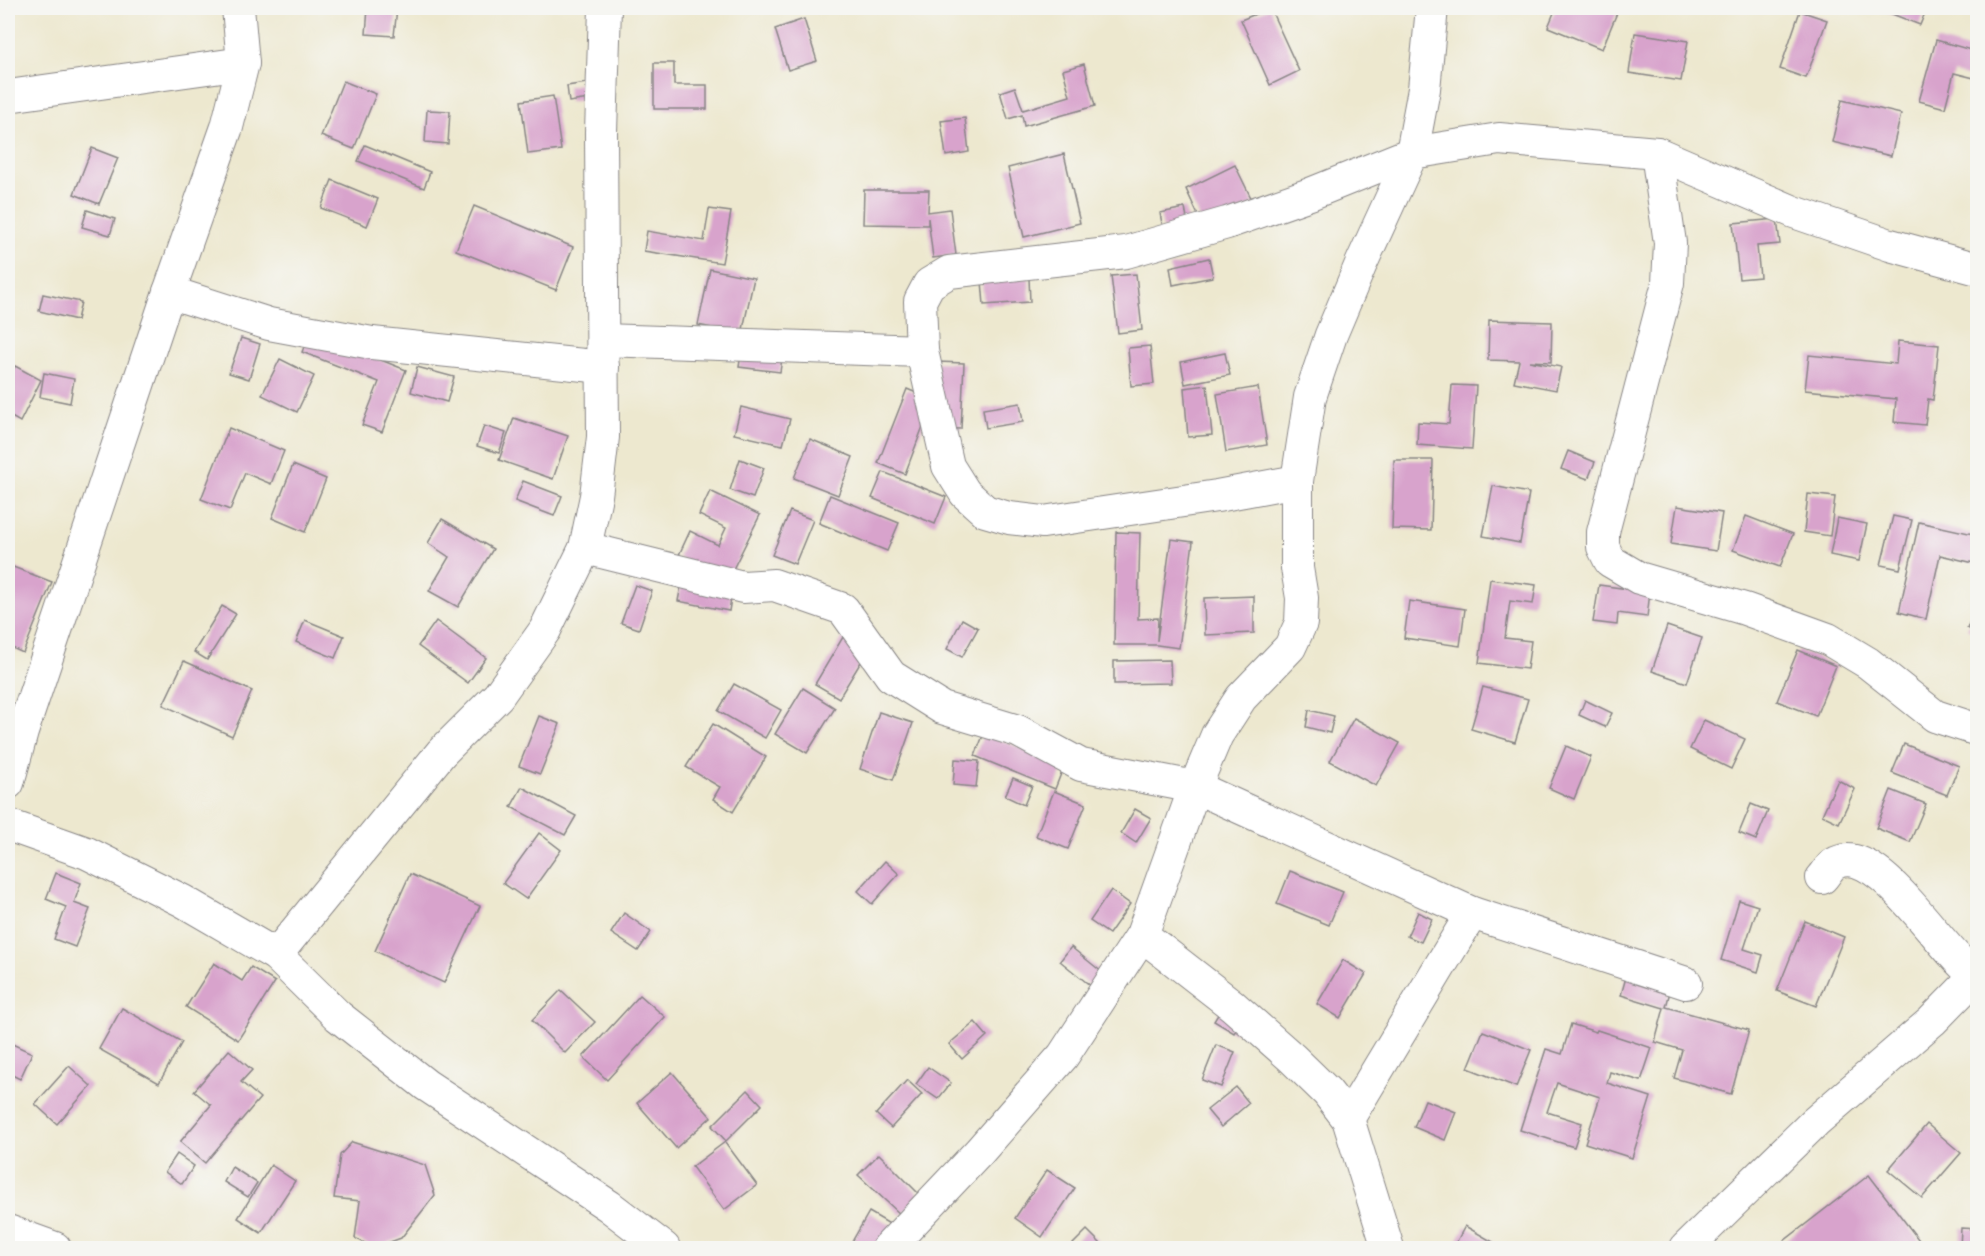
<svg xmlns="http://www.w3.org/2000/svg" width="1985" height="1256" font-family="Delius,sans-serif">
  <rect width="100%" height="100%" fill="#f6f6f2"/>
  <filter id="ink" filterUnits="userSpaceOnUse"><feTurbulence type="fractalNoise" baseFrequency=".0167" numOctaves="2"/><feDisplacementMap in="SourceGraphic" scale="12" xChannelSelector="R" yChannelSelector="G"/><feConvolveMatrix kernelMatrix="1 2 1 2 8 2 1 2 1" color-interpolation-filters="sRGB"/></filter>
  <filter id="wash" filterUnits="userSpaceOnUse"><feTurbulence type="fractalNoise" baseFrequency=".008" numOctaves="4" result="noise"/><feDisplacementMap in="SourceGraphic" scale="24" xChannelSelector="R" yChannelSelector="G"/><feGaussianBlur stdDeviation="1.35" result="paint"/><feColorMatrix in="noise" values="0 0 0 0 0 0 0 0 0 0 0 0 0 0 0 0 0 1.4 0 .05"/><feComposite in="paint" operator="in"/></filter>
  <g filter="url(#wash)">
    <rect width="100%" height="100%" fill="#ede8cf"/>
    <g id="blocks">
      <g fill="#d8a3cc">
        <polygon points="368,8 397,8 394,36 366,34"/>
        <polygon points="1270,8 1299,71 1270,85 1241,20"/>
        <polygon points="1556,8 1619,8 1602,49 1548,27"/>
        <polygon points="1889,8 1927,8 1920,25 1887,12"/>
        <polygon points="1800,11 1827,20 1806,78 1780,69"/>
        <polygon points="804,19 817,61 788,70 775,29"/>
        <polygon points="1635,33 1688,41 1681,81 1629,73"/>
        <polygon points="1936,40 1978,52 1978,79 1954,73 1945,108 1919,101"/>
        <polygon points="654,63 674,63 674,85 707,85 707,109 654,109"/>
        <polygon points="1084,64 1095,106 1024,126 1022,115 1008,119 1000,92 1015,87 1023,110 1070,96 1063,70"/>
        <polygon points="343,81 376,94 354,149 321,136"/>
        <polygon points="593,82 596,98 569,102 567,86"/>
        <polygon points="553,96 561,150 528,154 521,101"/>
        <polygon points="1842,100 1901,114 1891,156 1832,142"/>
        <polygon points="427,110 450,111 448,144 425,142"/>
        <polygon points="965,118 969,152 946,156 941,121"/>
        <polygon points="365,145 430,172 424,188 358,161"/>
        <polygon points="92,148 118,158 99,204 74,194"/>
        <polygon points="1064,154 1080,223 1024,237 1008,168"/>
        <polygon points="1235,165 1254,204 1204,228 1186,189"/>
        <polygon points="332,180 378,199 367,226 321,208"/>
        <polygon points="864,190 929,190 928,212 950,209 956,255 933,258 928,218 928,225 863,224"/>
        <polygon points="474,206 573,247 556,290 456,250"/>
        <polygon points="1185,208 1188,225 1163,229 1160,213"/>
        <polygon points="709,209 731,212 722,263 644,251 647,231 704,241"/>
        <polygon points="87,210 115,219 110,235 82,227"/>
        <polygon points="1777,219 1780,244 1757,246 1760,277 1739,279 1733,223"/>
        <polygon points="1209,258 1213,277 1173,285 1170,267"/>
        <polygon points="710,269 754,278 742,334 698,325"/>
        <polygon points="1136,274 1142,330 1118,333 1111,276"/>
        <polygon points="1029,278 1030,302 984,305 982,281"/>
        <polygon points="43,294 81,302 77,320 39,311"/>
        <polygon points="1489,320 1552,322 1551,362 1529,361 1561,367 1556,390 1514,382 1519,361 1488,360"/>
        <polygon points="310,332 406,370 382,432 362,425 379,382 302,352"/>
        <polygon points="241,338 260,344 249,379 229,373"/>
        <polygon points="1898,341 1939,345 1933,400 1928,399 1925,425 1894,422 1896,399 1805,390 1809,355 1896,364"/>
        <polygon points="1150,346 1154,384 1131,386 1128,348"/>
        <polygon points="742,347 783,352 780,372 739,367"/>
        <polygon points="1225,353 1230,375 1185,384 1181,362"/>
        <polygon points="280,359 314,376 297,412 262,395"/>
        <polygon points="937,362 964,363 961,429 934,428"/>
        <polygon points="15,366 41,380 20,422 8,415 8,381"/>
        <polygon points="417,367 454,377 447,402 411,392"/>
        <polygon points="44,373 74,379 70,403 40,397"/>
        <polygon points="1207,385 1212,435 1188,437 1184,388"/>
        <polygon points="1452,385 1476,386 1472,449 1417,445 1418,422 1449,424"/>
        <polygon points="1258,387 1267,445 1226,452 1217,394"/>
        <polygon points="907,389 933,400 905,474 878,463"/>
        <polygon points="1020,403 1023,422 986,428 983,409"/>
        <polygon points="741,407 790,419 783,445 734,434"/>
        <polygon points="514,418 568,436 553,479 499,460"/>
        <polygon points="484,426 506,433 499,453 477,446"/>
        <polygon points="229,428 284,451 271,484 245,473 230,510 201,499"/>
        <polygon points="810,439 853,457 838,495 794,478"/>
        <polygon points="1568,451 1595,462 1588,479 1561,469"/>
        <polygon points="740,459 764,468 753,498 730,490"/>
        <polygon points="1394,460 1433,460 1431,530 1392,529"/>
        <polygon points="293,465 326,479 305,532 272,518"/>
        <polygon points="883,472 946,497 935,524 872,498"/>
        <polygon points="523,481 562,496 554,516 515,501"/>
        <polygon points="1493,486 1529,493 1520,543 1483,536"/>
        <polygon points="710,491 760,515 727,581 678,557 690,531 718,545 726,528 699,515"/>
        <polygon points="1808,494 1835,497 1830,536 1804,532"/>
        <polygon points="830,495 899,523 887,551 819,523"/>
        <polygon points="1677,506 1722,513 1716,551 1671,544"/>
        <polygon points="790,511 813,520 795,564 772,555"/>
        <polygon points="1746,516 1793,534 1780,567 1733,550"/>
        <polygon points="1893,516 1912,520 1900,569 1881,565"/>
        <polygon points="1837,518 1867,524 1859,561 1830,555"/>
        <polygon points="442,519 493,549 458,607 429,591 449,557 428,543"/>
        <polygon points="1919,522 1978,535 1978,564 1940,555 1926,619 1899,612"/>
        <polygon points="1116,532 1140,533 1138,619 1158,618 1157,641 1171,539 1193,542 1179,648 1157,645 1114,645"/>
        <polygon points="8,565 52,582 23,653 8,646"/>
        <polygon points="683,576 733,586 729,611 678,601"/>
        <polygon points="1490,579 1536,585 1533,604 1510,601 1505,638 1531,641 1527,669 1479,663"/>
        <polygon points="635,585 652,591 639,629 621,623"/>
        <polygon points="1599,585 1650,592 1647,617 1618,613 1617,625 1593,622"/>
        <polygon points="1254,596 1254,633 1205,635 1204,598"/>
        <polygon points="1409,601 1465,609 1460,646 1404,638"/>
        <polygon points="222,606 236,614 207,660 194,652"/>
        <polygon points="1978,606 1978,633 1967,628"/>
        <polygon points="962,619 978,628 962,657 947,649"/>
        <polygon points="305,620 344,636 335,658 296,642"/>
        <polygon points="436,621 486,658 468,683 418,646"/>
        <polygon points="1667,626 1702,638 1687,683 1652,671"/>
        <polygon points="843,637 867,652 839,698 815,684"/>
        <polygon points="1798,650 1836,666 1816,716 1777,701"/>
        <polygon points="1170,660 1171,683 1114,684 1114,661"/>
        <polygon points="184,661 252,691 232,736 163,705"/>
        <polygon points="734,684 781,710 765,738 718,711"/>
        <polygon points="1483,687 1528,699 1515,742 1471,729"/>
        <polygon points="803,688 835,708 807,753 775,734"/>
        <polygon points="1585,700 1612,713 1605,727 1579,715"/>
        <polygon points="1309,710 1334,716 1330,733 1306,727"/>
        <polygon points="879,712 913,723 893,780 860,769"/>
        <polygon points="539,716 560,724 540,774 519,766"/>
        <polygon points="1354,718 1400,743 1376,786 1330,761"/>
        <polygon points="1704,720 1745,739 1731,769 1690,749"/>
        <polygon points="713,724 766,757 733,812 713,799 720,787 686,767"/>
        <polygon points="984,733 1064,766 1055,789 975,756"/>
        <polygon points="1904,744 1959,766 1947,795 1892,773"/>
        <polygon points="1566,746 1591,757 1574,799 1549,788"/>
        <polygon points="955,759 979,761 976,787 953,785"/>
        <polygon points="1013,778 1032,786 1024,805 1005,796"/>
        <polygon points="1838,780 1855,789 1839,823 1822,815"/>
        <polygon points="522,787 576,816 565,835 511,807"/>
        <polygon points="1891,790 1926,804 1910,842 1876,828"/>
        <polygon points="1054,791 1086,804 1068,849 1036,836"/>
        <polygon points="1751,804 1768,811 1756,840 1739,833"/>
        <polygon points="1135,809 1151,818 1136,843 1121,833"/>
        <polygon points="539,833 561,850 526,899 503,883"/>
        <polygon points="885,861 899,874 872,904 858,891"/>
        <polygon points="1290,871 1343,892 1329,925 1277,904"/>
        <polygon points="56,873 81,883 74,903 90,909 75,947 54,939 66,907 46,899"/>
        <polygon points="410,874 480,906 444,983 375,951"/>
        <polygon points="1111,890 1130,904 1109,934 1090,921"/>
        <polygon points="1739,900 1758,906 1744,949 1763,955 1758,972 1721,960"/>
        <polygon points="1418,912 1432,919 1421,942 1407,936"/>
        <polygon points="624,913 651,932 638,951 611,933"/>
        <polygon points="1805,921 1844,937 1816,1006 1777,991"/>
        <polygon points="1071,947 1113,981 1102,995 1060,961"/>
        <polygon points="1343,960 1366,974 1340,1018 1317,1004"/>
        <polygon points="214,963 242,981 251,967 275,982 238,1040 186,1007"/>
        <polygon points="1630,963 1674,976 1666,1007 1749,1030 1731,1094 1674,1078 1682,1050 1655,1042 1664,1008 1621,995"/>
        <polygon points="561,990 595,1022 565,1053 532,1020"/>
        <polygon points="640,995 665,1017 607,1080 583,1057"/>
        <polygon points="1224,1005 1244,1018 1234,1033 1214,1021"/>
        <polygon points="122,1008 182,1042 159,1083 99,1049"/>
        <polygon points="975,1022 987,1036 962,1059 949,1044"/>
        <polygon points="1571,1024 1596,1032 1597,1030 1652,1048 1641,1081 1610,1072 1607,1083 1651,1097 1632,1158 1585,1143 1600,1097 1557,1083 1547,1112 1582,1123 1574,1147 1520,1130 1546,1049 1562,1054"/>
        <polygon points="1483,1031 1531,1050 1516,1087 1468,1068"/>
        <polygon points="8,1042 32,1053 20,1079 8,1073"/>
        <polygon points="1216,1045 1235,1052 1221,1087 1202,1080"/>
        <polygon points="229,1050 252,1070 241,1082 260,1098 205,1163 180,1142 211,1105 194,1091"/>
        <polygon points="69,1066 91,1086 57,1124 35,1104"/>
        <polygon points="928,1067 951,1083 938,1099 916,1084"/>
        <polygon points="672,1072 711,1117 676,1148 637,1103"/>
        <polygon points="907,1080 922,1094 891,1128 876,1114"/>
        <polygon points="1236,1087 1249,1103 1221,1127 1207,1110"/>
        <polygon points="748,1090 762,1105 726,1141 712,1126"/>
        <polygon points="1425,1100 1456,1112 1445,1140 1414,1127"/>
        <polygon points="1927,1124 1961,1153 1922,1198 1888,1170"/>
        <polygon points="352,1142 425,1165 435,1195 401,1238 374,1248 355,1238 360,1201 334,1198 340,1155"/>
        <polygon points="725,1142 757,1185 724,1210 692,1167"/>
        <polygon points="177,1154 194,1166 182,1184 165,1172"/>
        <polygon points="879,1154 920,1195 901,1215 858,1175"/>
        <polygon points="271,1165 295,1181 261,1233 238,1218"/>
        <polygon points="232,1167 257,1183 248,1197 224,1182"/>
        <polygon points="1047,1170 1075,1188 1042,1237 1015,1218"/>
        <polygon points="1869,1175 1925,1248 1789,1248 1784,1241"/>
        <polygon points="869,1212 893,1226 880,1248 851,1248 849,1247"/>
        <polygon points="1465,1226 1493,1242 1489,1248 1465,1248 1456,1243"/>
        <polygon points="1961,1228 1978,1229 1978,1248 1960,1248"/>
        <polygon points="1087,1230 1105,1248 1069,1248"/>
      </g>
    </g>
  </g>
  <g filter="url(#ink)">
    <use href="#blocks" fill-opacity="0" stroke="#888585" stroke-width="1.5"/>
    <g fill="none" stroke-linecap="round" stroke-linejoin="round">
      <g stroke="#888585" stroke-width="34">
        <g id="street">
          <polyline points="8,96 243,63"/>
          <polyline points="1657,153 1670,243 1668,283 1603,532 1603,547 1610,561 1639,578 1745,609 1828,639 1868,663 1935,716 1978,730"/>
          <polyline points="169,292 269,324 372,343 603,367"/>
          <polyline points="603,340 922,351"/>
          <polyline points="1297,481 1217,496 1043,522 1009,518 985,511 965,493 948,466 922,351 920,301 929,284 949,272 1126,252 1227,223 1310,194 1412,153 1499,139 1657,153 1794,212 1890,245 1978,269"/>
          <polyline points="585,548 743,587 774,585 843,609 891,676 942,708 1018,731 1081,765 1195,787 1472,913 1686,983"/>
          <polyline points="8,783 22,732 169,292 227,127 243,63 238,8"/>
          <polyline points="8,825 87,853 183,901 276,955 338,1016 426,1085 609,1206 664,1248"/>
          <path d="M1822 878C1826 874 1829 867 1834 864 1877 837 1944 958 1978 977"/>
          <polyline points="1142,935 1232,1005 1292,1058 1327,1092 1348,1119 1388,1248"/>
          <polyline points="276,955 441,753 498,696 545,630 585,548 596,496 603,437 601,132 605,8"/>
          <polyline points="1348,1119 1472,913"/>
          <polyline points="8,1231 55,1248"/>
          <polyline points="888,1248 979,1152 1063,1056 1142,935 1195,787 1217,735 1241,698 1290,647 1301,623 1302,598 1297,568 1297,481 1310,397 1331,335 1361,264 1412,153 1424,89 1432,8"/>
          <polyline points="1686,1248 1815,1122 1932,1021 1978,974"/>
        </g>
      </g>
      <use href="#street" stroke="#fff" stroke-width="32"/>
    </g>
  </g>
  <rect width="1985" height="1256" fill="none" stroke="#f6f6f2" stroke-width="30"/>
</svg>
